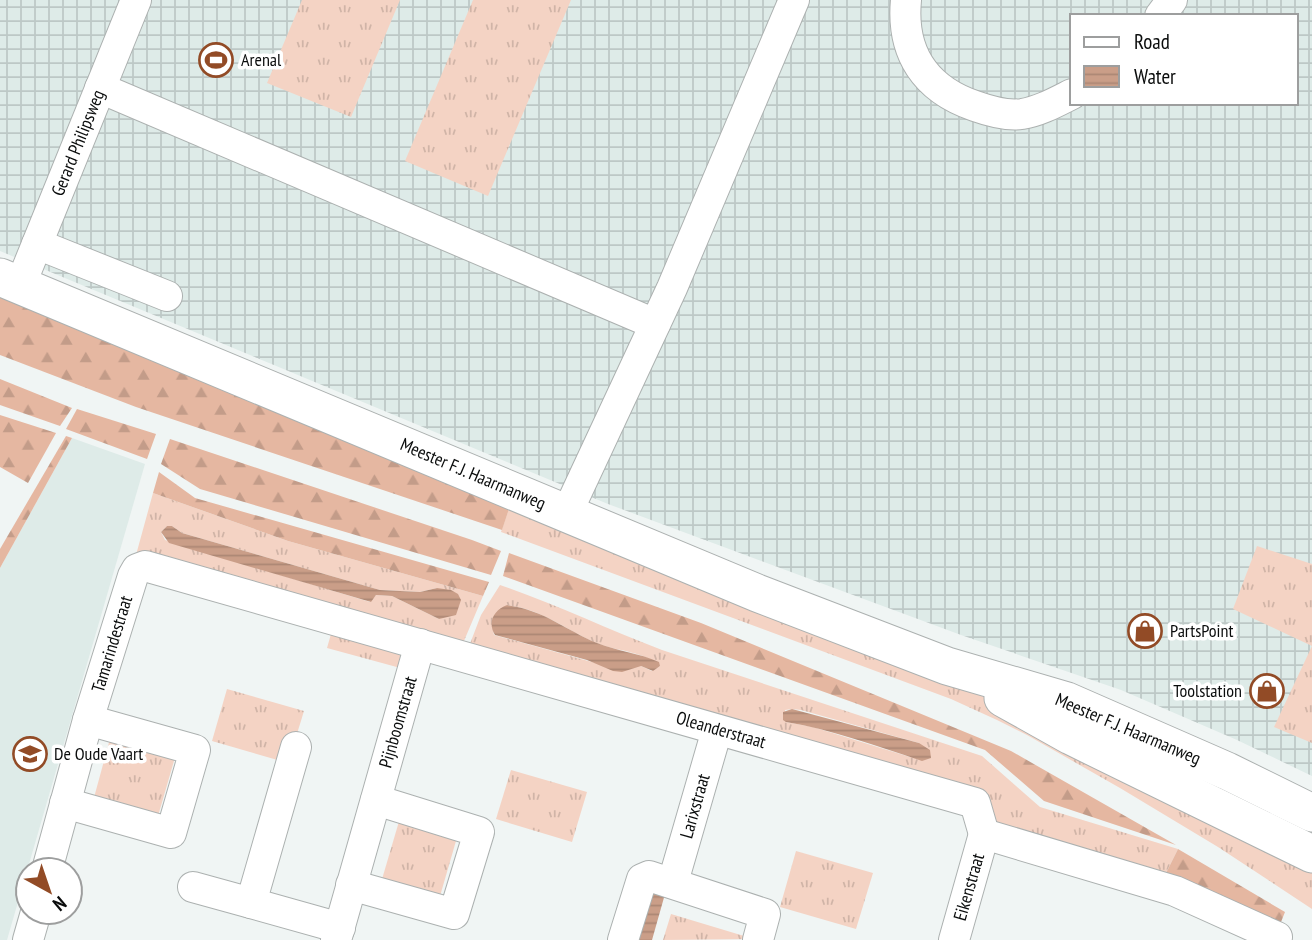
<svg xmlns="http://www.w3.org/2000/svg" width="1312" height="940" font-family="'PT Sans Narrow',sans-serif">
  <defs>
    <pattern id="industrial-grid" width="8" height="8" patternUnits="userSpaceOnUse" patternTransform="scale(1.75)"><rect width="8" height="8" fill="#deebe8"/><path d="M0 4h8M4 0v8" fill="none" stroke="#bdc8c6"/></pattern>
    <pattern id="grass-tufts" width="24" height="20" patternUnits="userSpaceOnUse" patternTransform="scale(1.75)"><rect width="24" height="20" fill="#f4d3c4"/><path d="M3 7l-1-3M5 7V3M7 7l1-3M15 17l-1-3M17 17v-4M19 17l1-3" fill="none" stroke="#d0b4a7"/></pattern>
    <pattern id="forest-firs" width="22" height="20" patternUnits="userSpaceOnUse" patternTransform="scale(1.75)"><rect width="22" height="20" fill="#e5b7a1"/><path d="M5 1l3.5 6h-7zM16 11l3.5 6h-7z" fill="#c39c89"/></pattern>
    <pattern id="water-rules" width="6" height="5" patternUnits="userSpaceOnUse" patternTransform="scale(1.75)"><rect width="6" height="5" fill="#ca9e88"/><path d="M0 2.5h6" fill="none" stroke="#ac8774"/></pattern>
  </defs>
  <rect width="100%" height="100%" fill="#f0f5f4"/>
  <polygon fill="#deebe8" points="72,438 145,464 7,940 0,940 0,568"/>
  <path fill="url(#industrial-grid)" fill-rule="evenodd" d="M0 0H1312V776L1237 740 1121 690 961 635 608 504 0 251ZM1072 16H1296V103H1072Z"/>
  <g fill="url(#grass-tufts)" fill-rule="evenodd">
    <polygon points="302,0 400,0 351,117 267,83"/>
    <polygon points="473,0 571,0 488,196 405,161"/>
    <path d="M153 493 288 541 483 596 461 648 136 555ZM167 526H172L182 533 380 590 420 592 437 588 439 619 392 596 376 595 370 602 165 540 161 532Z"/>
    <polygon points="510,506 997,702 1312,861 1312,909 1218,847 1120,788 1027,735 997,720 951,699 501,532"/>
    <polygon points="1257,546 1312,564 1312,646 1233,609"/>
    <path d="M500 585C555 604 607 629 662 650L982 756 1040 807 1178 849 1164 877 998 832 981 796 468 649 481 615ZM507 605C545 610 565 630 599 644 618 651 645 652 660 666L652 671 641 666 599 664 494 635 492 625ZM792 709 801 710 919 743 910 757 813 727 786 722 785 710Z"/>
    <polygon points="331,634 408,655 404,669 327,648"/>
    <polygon points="1312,646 1312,743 1274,727"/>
    <polygon points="227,689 304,711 288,763 212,741"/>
    <polygon points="111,735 176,754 156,823 92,805"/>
    <polygon points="511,770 587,792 572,842 496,819"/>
    <polygon points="400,818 458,834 438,903 380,886"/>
    <polygon points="796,851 873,873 856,929 780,907"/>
    <polygon points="671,914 754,939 663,940"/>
  </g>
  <g fill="url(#forest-firs)">
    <polygon points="0,295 510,506 502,530 136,407 0,355"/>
    <polygon points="0,379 72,408 60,426 0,405"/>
    <polygon points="77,409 156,434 147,459 66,429"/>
    <polygon points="0,415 56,433 28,483 0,467"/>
    <polygon points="66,436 72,438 0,568 0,549"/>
    <polygon points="170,439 472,540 501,551 491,575 200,489 161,464"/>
    <polygon points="159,472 195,498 489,582 483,596 288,541 153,493"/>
    <polygon points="509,553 701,623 1011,751 1176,845 1044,801 985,750 503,576"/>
    <polygon points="1178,849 1285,912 1279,927 1164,877"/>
  </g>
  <g fill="url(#water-rules)">
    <polygon points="167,526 172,526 182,533 380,590 420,592 437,588 451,590 458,594 461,600 456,615 439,619 392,596 376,595 371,602 169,543 161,532"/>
    <path d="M507 605C544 610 564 629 597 643 617 651 639 653 659 662L660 666 653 671 641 666 622 672 613 671 587 660 495 635C487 622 494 610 507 605Z"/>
    <path d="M792 709 919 743 930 750 931 758 922 761C877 746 833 730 786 722L783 720V712Z"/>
    <polygon points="653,891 665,894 652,940 639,940"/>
  </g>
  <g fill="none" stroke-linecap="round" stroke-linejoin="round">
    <g stroke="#acb1b0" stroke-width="32">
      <g id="minor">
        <path d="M906 0C901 53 925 89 975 106 989 111 1008 116 1022 114 1040 111 1056 102 1072 94"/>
        <polyline points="1160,16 1172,0"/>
        <polyline points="100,88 655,324"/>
        <polyline points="37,244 167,296"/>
        <polyline points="20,286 136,0"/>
        <polyline points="567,513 672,288 794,0"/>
        <polyline points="296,747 251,903 340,928"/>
        <polyline points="65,803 171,833 195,750 88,720"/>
        <polyline points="984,834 1175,891 1277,937 1276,940"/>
        <polyline points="47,870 88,720 133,576 137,569 145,566 975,803 984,834"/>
        <polyline points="673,882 717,730"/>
        <polyline points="351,885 454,914 479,832 376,800"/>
        <polyline points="193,887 251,903"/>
        <polyline points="28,940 36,912"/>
        <polyline points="336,940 420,644"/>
        <polyline points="623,940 642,879 649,876 765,914 758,940"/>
        <polyline points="954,940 984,834"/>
      </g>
    </g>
    <g stroke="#acb1b0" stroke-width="39">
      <g id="major">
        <polyline points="0,277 757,593 947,666 1067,701 1227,771 1312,813"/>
        <polyline points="1003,698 1071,736 1312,854"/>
      </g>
    </g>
    <use href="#minor" stroke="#fff" stroke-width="30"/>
    <use href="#major" stroke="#fff" stroke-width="37"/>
  </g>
  <defs>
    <g id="stadium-ring" transform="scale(1.75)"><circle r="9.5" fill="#fff" stroke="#924b26" stroke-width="1.5"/><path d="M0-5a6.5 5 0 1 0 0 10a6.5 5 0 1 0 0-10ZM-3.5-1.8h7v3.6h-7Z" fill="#924b26"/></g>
    <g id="shop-ring" transform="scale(1.75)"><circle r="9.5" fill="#fff" stroke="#924b26" stroke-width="1.5"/><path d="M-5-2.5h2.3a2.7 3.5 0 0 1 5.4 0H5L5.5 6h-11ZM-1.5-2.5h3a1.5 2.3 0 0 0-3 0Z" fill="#924b26"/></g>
    <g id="school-ring" transform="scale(1.75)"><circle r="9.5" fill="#fff" stroke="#924b26" stroke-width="1.5"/><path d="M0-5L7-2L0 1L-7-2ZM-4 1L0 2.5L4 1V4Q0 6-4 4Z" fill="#924b26"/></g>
  </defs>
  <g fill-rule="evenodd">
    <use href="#stadium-ring" x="216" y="60"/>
    <use href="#shop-ring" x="1145" y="631"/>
    <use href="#shop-ring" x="1267" y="691"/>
    <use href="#school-ring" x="30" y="754"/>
  </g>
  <g text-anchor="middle" stroke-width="7" stroke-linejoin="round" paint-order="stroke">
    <g font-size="18" fill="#0a0c0c" stroke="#fff" text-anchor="start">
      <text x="241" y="66">Arenal</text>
      <text x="1170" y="637">PartsPoint</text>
      <text x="1242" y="697" text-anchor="end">Toolstation</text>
      <text x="54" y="760">De Oude Vaart</text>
    </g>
    <g font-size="18" fill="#0a0c0c" stroke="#fff">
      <text transform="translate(78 143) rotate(-68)" y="6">Gerard Philipsweg</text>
      <text transform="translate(473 474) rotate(23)" y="6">Meester F.J. Haarmanweg</text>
      <text transform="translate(112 644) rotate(-73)" y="6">Tamarindestraat</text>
      <text transform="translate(398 722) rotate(-74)" y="6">Pijnboomstraat</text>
      <text transform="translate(1128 729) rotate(23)" y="6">Meester F.J. Haarmanweg</text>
      <text transform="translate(721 730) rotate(16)" y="6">Oleanderstraat</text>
      <text transform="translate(695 806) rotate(-74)" y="6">Larixstraat</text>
      <text transform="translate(969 887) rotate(-74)" y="6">Eikenstraat</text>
    </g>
  </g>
  <rect x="1070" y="14" width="228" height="91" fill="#ffffff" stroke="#9d9e9e" stroke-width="2"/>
  <rect x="1084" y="37" width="35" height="10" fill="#ffffff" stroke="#9d9e9e" stroke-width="2"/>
  <text x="1134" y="49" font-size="21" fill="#0a0c0c">Road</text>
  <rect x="1084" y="66" width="35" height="21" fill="url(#water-rules)" stroke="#9d9e9e" stroke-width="2"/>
  <text x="1134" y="84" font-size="21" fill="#0a0c0c">Water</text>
  <g transform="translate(49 891) rotate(140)"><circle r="33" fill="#ffffff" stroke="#9d9e9e" stroke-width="2"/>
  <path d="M0-5L12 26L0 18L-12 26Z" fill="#924b26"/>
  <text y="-10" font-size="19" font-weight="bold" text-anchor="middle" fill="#0a0c0c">N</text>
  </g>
</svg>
